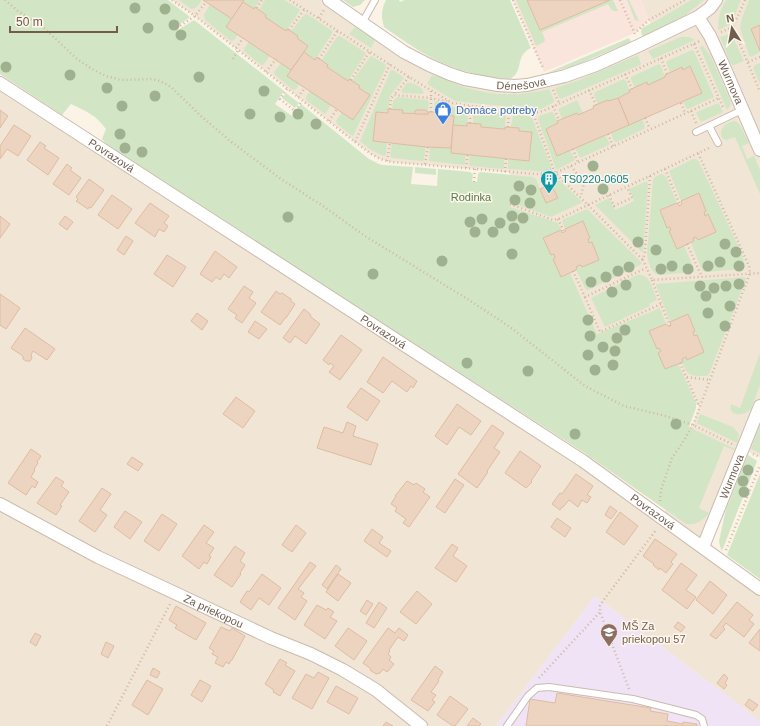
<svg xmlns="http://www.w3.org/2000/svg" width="760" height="726" font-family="Arial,sans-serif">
  <rect width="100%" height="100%" fill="#faf3e6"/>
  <polygon fill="#f1e5d5" points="172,0 329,0 450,74 527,85 656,37 641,0 760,0 760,457 743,449 703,547 760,589 760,722 746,710 595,596 496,726 0,726 0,83 663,518 699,406 499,263 510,172 391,162 380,159 371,154 195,16"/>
  <polygon fill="#f9e5db" points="513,0 641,0 649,20 635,33 544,72"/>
  <polygon fill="#f0e3f6" points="595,596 746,710 760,722 760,726 496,726"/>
  <g fill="#d2e6c6">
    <path d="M0 0H168L190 17 176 27 178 30 194 20 284 91 275 104 292 116 301 104 369 159 379 164 383 165 413 167 411 184 437 186 438 169 470 172 473 174 472 182H477L478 174 480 172 533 177 536 179 546 203 558 198 551 184 558 181H560L582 202 581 203 551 217 510 202V207L558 223 561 230 544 238 551 255 554 254 555 258 553 259 561 277 570 273 597 334 607 330 660 308 666 324 649 331 657 349 659 348 661 351 658 353 665 369 678 364 696 403V408L689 427 735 449 734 450 724 446 699 508 709 513C703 521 696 525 686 524L583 452 159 179 108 146 102 139 106 129C96 115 86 111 71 104L62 115 0 74Z"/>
    <path d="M179 0H202C199 4 197 9 191 9Z"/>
    <polygon points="244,0 260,0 254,9 243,2"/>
    <polygon points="265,0 284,0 299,9 300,10 299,12 286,31 265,17 266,15 259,10"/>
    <polygon points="343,0 365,0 360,5 353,7"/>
    <path d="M386 0H399L400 2 405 0H510L531 48C514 56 525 70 510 79 483 78 456 70 432 58 415 49 400 38 384 27 381 16 381 11 386 0Z"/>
    <path d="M516 0H613L618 11C612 12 611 9 608 4L542 32 545 40 544 42 536 46Z"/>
    <polygon points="627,0 629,0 639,21 635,20"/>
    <polygon points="691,0 704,0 683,17 674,22 643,37 641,32 642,28 661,18"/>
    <path d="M726 0H741L731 24 718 30C718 18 720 10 726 0Z"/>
    <polygon points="749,0 760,0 760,25 751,29 760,52 751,57 749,56 740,28 742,18"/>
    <polygon points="210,4 232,19 238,34 234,40 231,41 205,20 204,15"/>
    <polygon points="305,14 307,14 332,31 333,32 315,60 304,52 308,46 297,38 298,36 291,31"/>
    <polygon points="355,27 375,39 375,40 371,48 349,34"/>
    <polygon points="731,34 733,37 744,61 734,65 731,64 720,37"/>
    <polygon points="339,36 340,36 366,53 348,81 327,67 328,65 321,61 337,37"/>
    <polygon points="681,37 689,37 695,40 653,59 648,51"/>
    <polygon points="629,38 631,42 574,66 547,73"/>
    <polygon points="249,41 270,56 263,65 261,65 244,51 244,49"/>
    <polygon points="702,45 709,54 712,59 731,102 730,106 727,110 700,48"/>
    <polygon points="692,50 694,51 714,97 688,109 686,108 683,101 701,93 690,67 683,70 681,67 670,73 666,62 667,61"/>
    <polygon points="638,55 641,64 640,65 561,99 559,98 555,88 579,80"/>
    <polygon points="371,56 385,64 386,67 353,136 351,135 337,124 336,121 342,112 354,120 369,96 359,88 360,86 352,81"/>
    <polygon points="281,63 291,70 299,84 296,89 293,90 275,75 274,72"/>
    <polygon points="760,63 760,84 753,68 755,65"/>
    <polygon points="659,64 661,66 665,77 648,85 647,82 635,88 631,79 631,77"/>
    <polygon points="391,70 393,70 404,78 390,96 388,113 376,113 373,141 387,143 386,155 384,156 371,150 360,141"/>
    <path d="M432 75C441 77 450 82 458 85 491 96 516 97 549 89L554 100V102L541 109 536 110 455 101 427 84Z"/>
    <polygon points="624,79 626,81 630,92 609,101 608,100 598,104 594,95 595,92"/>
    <path d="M407 83C413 82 422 87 424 93L421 94 403 93 401 91Z"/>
    <polygon points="310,91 331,105 325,114 306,100 306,97"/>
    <polygon points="286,93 299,103 295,108 282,98"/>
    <polygon points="398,97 427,100 429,102 428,112 425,110 417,110 415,111 415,114 402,113 402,110 392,110 393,100"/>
    <polygon points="577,100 583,113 578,115 577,113 562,119 558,109"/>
    <polygon points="435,101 437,101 444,104 467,111 468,112 467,126 453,125 453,116 441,115 441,112 434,112"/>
    <polygon points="718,103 719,104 723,112 701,122 696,113 697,112"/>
    <polygon points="476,110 506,114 505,129 481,127 473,124 473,113"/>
    <polygon points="551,112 553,112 558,123 546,129 557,156 570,150 575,160 558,169 556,169 540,125 538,119 539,116"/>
    <polygon points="513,115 528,116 532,118 552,169 551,171 550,172 508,169 508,158 532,132 519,131 519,128 511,127"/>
    <polygon points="642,119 645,126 644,129 617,142 614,141 611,133"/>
    <path d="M736 121 740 125 749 143 742 146 747 159 754 156 760 170V194L735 137 726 140 722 138C719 127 726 122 736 121Z"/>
    <polygon points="605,135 610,144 609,145 580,158 575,148"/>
    <polygon points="392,143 426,147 424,160 422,161 392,158 390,156"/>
    <polygon points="430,147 451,148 451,153 466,154 465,164 464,165 429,161"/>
    <polygon points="470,154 504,158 504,168 503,169 470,166 469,164"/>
    <polygon points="693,159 696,159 699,162 742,254 745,267 743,269 705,272 702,270 691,243 694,241 693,238 696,237 698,240 707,215 705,216 704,212 706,210 699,194 681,201 669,171"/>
    <polygon points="415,167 436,169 436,175 415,173"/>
    <path d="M661 174 664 175 666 177 677 203 660 211 667 227H670L671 230 669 232 677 249 684 245 695 272 658 275C650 272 648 261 647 253L653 179 655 177Z"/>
    <polygon points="645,182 647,182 648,184 643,252 642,252 595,205 609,198 615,210 634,201 629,189"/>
    <polygon points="587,209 641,262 642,263 640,265 588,290 586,290 576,270 577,266 581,265 582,267 599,260 592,243 589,243 588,239 590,238 583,221 565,229 562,220"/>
    <path d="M637 275C650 273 653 290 657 300L649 304 650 306 605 327 591 298Z"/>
    <path d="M745 277 746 279 709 374 707 376C701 376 691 377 687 372 685 369 683 365 682 362L683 361 682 359 686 357 687 360 704 352 697 335 694 336 693 332 695 331 688 314 670 322 656 285V284Z"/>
    <path d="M760 353V385L751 409C744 417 728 417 731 404L740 408Z"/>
    <polygon points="700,414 733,427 739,434 737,443 697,423 697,422"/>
    <polygon points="760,425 760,453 759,453 751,449"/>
    <polygon points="748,455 757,461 722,551 720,546 719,541 726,509"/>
    <polygon points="760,474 760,579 727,555"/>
  </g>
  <g fill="#edd4c0" stroke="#debca2">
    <polygon points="203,0 244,0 232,19"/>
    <polygon points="527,0 610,0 540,30"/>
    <polygon points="243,2 254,9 255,7 259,10 266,15 265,17 286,31 287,29 289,30 298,36 297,38 308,46 291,70 226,27"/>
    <polygon points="760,25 760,51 751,29"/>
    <polygon points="304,52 315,60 317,57 328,65 327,67 348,81 349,79 360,86 359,88 370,95 353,120 287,76"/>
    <polygon points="690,66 702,93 629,125 618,98 630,92 629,90 647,82 648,85 665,77 665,75 682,67 683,70"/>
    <polygon points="618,98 629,125 557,156 546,129 558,123 557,121 577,113 578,115 594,108 593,106 608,100 609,101"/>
    <polygon points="388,109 403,110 402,113 428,114 428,112 441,112 441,115 454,116 451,148 426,147 373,141 376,112 388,113"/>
    <polygon points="0,110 8,116 0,128"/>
    <polygon points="417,110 425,110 428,112 428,114 415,114 415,111"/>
    <polygon points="467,123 481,124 481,127 505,129 505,127 519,128 519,131 532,132 529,161 451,153 453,125 467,126"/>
    <polygon points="14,125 31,136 18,156 7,149 0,159 0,146"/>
    <polygon points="40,142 46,146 44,148 59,158 48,175 27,160"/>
    <polygon points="67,164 72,168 70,170 81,178 69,195 53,184"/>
    <polygon points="89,179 104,190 91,208 89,207 88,209 76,201 78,199 76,197"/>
    <polygon points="551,184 558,198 546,203 540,189"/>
    <polygon points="699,193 706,211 704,212 705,216 708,214 716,232 698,240 696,237 693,238 694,241 677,249 669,231 671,230 670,227 667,228 660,210 677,203 679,206 682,204 681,201"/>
    <polygon points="112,195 132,209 118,229 98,215"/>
    <polygon points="150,203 169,216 164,223 168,226 164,232 159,229 155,237 135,223"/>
    <polygon points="0,216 10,224 0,238"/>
    <polygon points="65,216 73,222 67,230 59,224"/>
    <polygon points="583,221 590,238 588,239 589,243 592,242 599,260 582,267 581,265 577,266 576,270 561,277 553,259 555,258 554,254 551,255 543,238 561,230 562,233 566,231 565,229"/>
    <polygon points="126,236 133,241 124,255 117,250"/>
    <polygon points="215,251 237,267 229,278 224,274 220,280 216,277 212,282 200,274"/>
    <polygon points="167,255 186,267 173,287 154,274"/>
    <polygon points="244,286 253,292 249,298 256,303 242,323 235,318 237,315 228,309"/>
    <polygon points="276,291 280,294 282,293 291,299 291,301 295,304 286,318 285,318 280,325 261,312"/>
    <polygon points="0,294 20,308 6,329 0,325"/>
    <polygon points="304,309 310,314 311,317 320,324 306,344 295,336 290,343 283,338"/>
    <polygon points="197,313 208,321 202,330 191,321"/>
    <polygon points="688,314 695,331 693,332 694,336 697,335 704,352 687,360 686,357 682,359 683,362 665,369 658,353 661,351 659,348 657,349 649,331 666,324 668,326 670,326 671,325 670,322"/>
    <polygon points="255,321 267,329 259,339 248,332"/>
    <polygon points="25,328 55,349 47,360 33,351 31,355 32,358 30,361 26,361 23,359 23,356 11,348"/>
    <polygon points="341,335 362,350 340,380 329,372 334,366 330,363 329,365 323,360"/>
    <polygon points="383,357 417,381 413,388 411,386 407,392 392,381 383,393 367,382"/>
    <polygon points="361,388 380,401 367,421 347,407"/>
    <polygon points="236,397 255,411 243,428 223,414"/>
    <polygon points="457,404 481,421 471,435 459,427 447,445 435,436"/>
    <polygon points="347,422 356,426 353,436 378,444 371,465 317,448 324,427 343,433"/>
    <polygon points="492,425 504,433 494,448 500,452 487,471 488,472 477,488 458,474"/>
    <polygon points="31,449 41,456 37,462 38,463 34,469 35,470 31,477 38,482 35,488 32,486 26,495 8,483"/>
    <polygon points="520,451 541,466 531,481 532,482 526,488 505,473"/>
    <polygon points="132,457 143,464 138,471 127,464"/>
    <polygon points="576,474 593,486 587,495 591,497 587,503 582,500 578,507 569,500 563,507 562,507 560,510 552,504 560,493 562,494"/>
    <polygon points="56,477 64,482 61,486 69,492 60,505 62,506 56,515 37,503"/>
    <polygon points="455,479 464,485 445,513 436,507"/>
    <polygon points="407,481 414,485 416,483 425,489 423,492 430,497 409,527 403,523 406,519 395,511 397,508 391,504 396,496 395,496"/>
    <polygon points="102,488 111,494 100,510 107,515 95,532 79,521"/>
    <polygon points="610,506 617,511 611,519 605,515"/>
    <polygon points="125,511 142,522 130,539 114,527"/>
    <polygon points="620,512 638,526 624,545 606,532"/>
    <polygon points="162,514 177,524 159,551 144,541"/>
    <polygon points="557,518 571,528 565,537 551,527"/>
    <polygon points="204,525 214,532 206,543 214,548 209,556 211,557 207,564 204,562 199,569 182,556"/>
    <polygon points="296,525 306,533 292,552 282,545"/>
    <polygon points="372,529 383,537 379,543 391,551 387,557 364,541"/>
    <polygon points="655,539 677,554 671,562 673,564 666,573 660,568 659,570 653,565 654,564 643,556"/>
    <polygon points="452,544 458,548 453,556 467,566 456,582 435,568"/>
    <polygon points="235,546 245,553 240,561 245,565 240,573 241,574 232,587 214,575"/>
    <polygon points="310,562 316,566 298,589 304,593 301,597 307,601 295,620 278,608"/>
    <polygon points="681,563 697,575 686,590 696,597 687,609 662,590"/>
    <polygon points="336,565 341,569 327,589 322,585"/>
    <polygon points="262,574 281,588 269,605 259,598 251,610 240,602 247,591 249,592"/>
    <polygon points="338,574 351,583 338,601 326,592"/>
    <polygon points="710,581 727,595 713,614 696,600"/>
    <polygon points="417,591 432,604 416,624 400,612"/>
    <polygon points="367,600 373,604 366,615 360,611"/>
    <polygon points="379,602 387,608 374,628 366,623"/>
    <polygon points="737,602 753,615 749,620 754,624 744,637 726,623 723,627 725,629 716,639 710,635"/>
    <polygon points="317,605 326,610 328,608 334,612 330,617 337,621 325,639 304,625"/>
    <polygon points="176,606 206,623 196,640 175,628 177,625 169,620"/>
    <polygon points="678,622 685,627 681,632 674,627"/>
    <polygon points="221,627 230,631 232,628 245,636 232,660 231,660 229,664 226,662 223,667 215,663 218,657 212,654 214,651 209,648"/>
    <polygon points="348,628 367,641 354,660 335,646"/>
    <polygon points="388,628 395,633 399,628 408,635 404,641 398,637 389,650 390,651 388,654 391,657 389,660 394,664 389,670 387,672 383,669 380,673 376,674 370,670 371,669 363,663"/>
    <polygon points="760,629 760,651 749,643"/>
    <polygon points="35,633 41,636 36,646 30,642"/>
    <polygon points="106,642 114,646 108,658 101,654"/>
    <polygon points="280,659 287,663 285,665 295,671 280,696 273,692 274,690 265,684"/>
    <polygon points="435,666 443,672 438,680 439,681 431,692 436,695 432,700 435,702 428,711 411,700"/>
    <polygon points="153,668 160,672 157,678 150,675"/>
    <polygon points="318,672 329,678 312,709 292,698 306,674 314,678"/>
    <polygon points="724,674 728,678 725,683 727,685 724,689 717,683"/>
    <polygon points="147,680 163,689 148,715 132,705"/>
    <polygon points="200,680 211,686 202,702 191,695"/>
    <polygon points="336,686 358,698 349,714 327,702"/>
    <polygon points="557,693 651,708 650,711 668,714 667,721 683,724 683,722 697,724 697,726 526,726 530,699 555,703"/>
    <polygon points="450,696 468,709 455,726 453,726 437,715"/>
    <polygon points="749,699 758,705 753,711 745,705"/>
    <polygon points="473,718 481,724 479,726 467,726"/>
    <polygon points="386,722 393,726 383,726"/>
  </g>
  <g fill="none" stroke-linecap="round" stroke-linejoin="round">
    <g stroke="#cbbbad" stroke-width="8">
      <g id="service">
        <polyline points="362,23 375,0"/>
        <polyline points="709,126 718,143"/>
        <polyline points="696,132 742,110"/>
        <polyline points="507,726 528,696 537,688 549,687 633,699 696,715 702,719 704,726"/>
      </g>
    </g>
    <g stroke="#cbbbad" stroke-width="14">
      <g id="minor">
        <path id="s1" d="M329 0 404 52 429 65 450 74 465 79 498 85 515 86 527 85 565 76 596 65 640 45 698 17 710 8 716 0"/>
        <path id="s2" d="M698 17 710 36 722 62 760 150"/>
        <path id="s3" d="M0 83 583 461 760 589"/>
        <path id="s4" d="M0 504 98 557 271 638 311 654 343 670 376 690 421 726"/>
        <path id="s5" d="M703 547 760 406"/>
      </g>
    </g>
    <g stroke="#d2b7a3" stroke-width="2.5" stroke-dasharray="1 3" stroke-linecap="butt">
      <polyline points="5,0 18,11 44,28 77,59 92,69 106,76 121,80 152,79 160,81 171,87 201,116 229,140 281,179 323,206 365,236 469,300 510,327 585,386 624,406 662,415 693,425 732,444"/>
      <polyline points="172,0 195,16 355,142 390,64"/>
      <polyline points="290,0 409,77 452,103 464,105 533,113 555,173 588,205 709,148"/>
      <polyline points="513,0 543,68"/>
      <polyline points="620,0 635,34"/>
      <polyline points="745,0 733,27 760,92"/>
      <polyline points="257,8 262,0"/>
      <polyline points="319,18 324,10"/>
      <polyline points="177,28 195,16 206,2"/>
      <polyline points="289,30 304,10"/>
      <polyline points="637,31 649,20 685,0"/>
      <polyline points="721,32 733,27"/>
      <polyline points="694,44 724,109"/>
      <polyline points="236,48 243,38"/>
      <polyline points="661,58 667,74"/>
      <polyline points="233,59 238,50"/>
      <polyline points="319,59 338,30"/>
      <polyline points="748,62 760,57"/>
      <polyline points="266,72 276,59"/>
      <polyline points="625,74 632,89"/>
      <polyline points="409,77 394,95 431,98 449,102"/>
      <polyline points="351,80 370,51"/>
      <polyline points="287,89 280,99 295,111 302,101"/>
      <polyline points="553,90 559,103"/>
      <polyline points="589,90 596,105"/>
      <polyline points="298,97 305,88"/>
      <polyline points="681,103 685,113"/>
      <polyline points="553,106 559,120"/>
      <polyline points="390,109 391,98 394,95"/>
      <polyline points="691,111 696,123"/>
      <polyline points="431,112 431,90"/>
      <polyline points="533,113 543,111 700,41"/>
      <polyline points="645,118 650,129"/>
      <polyline points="329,121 337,109"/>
      <polyline points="470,123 470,106"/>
      <polyline points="508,127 509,110"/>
      <polyline points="608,134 613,146"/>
      <polyline points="355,142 371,154 380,159 391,162 536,174 555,173 719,98"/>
      <polyline points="573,149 578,163"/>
      <polyline points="387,161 390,143"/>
      <polyline points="425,164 428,147"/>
      <polyline points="571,166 584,183 581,197"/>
      <polyline points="466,168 468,154"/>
      <polyline points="665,169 680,205"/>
      <polyline points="505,172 506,158"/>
      <polyline points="650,176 645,251 643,260 652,280 760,273"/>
      <polyline points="474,182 475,169"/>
      <polyline points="609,195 614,206 632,198 627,187"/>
      <polyline points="510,204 553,220 558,219 588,205 643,260"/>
      <polyline points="558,219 564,232"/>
      <polyline points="687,244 702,277"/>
      <polyline points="573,271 585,297 646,268"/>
      <polyline points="652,280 661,304"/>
      <polyline points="585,297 600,332 661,304 670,326"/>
      <polyline points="680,363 699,406"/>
      <polyline points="687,377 710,380"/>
      <polyline points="753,454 760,457"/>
      <polyline points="660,501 661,490 672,458 681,445 693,425 750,273 749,266 698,153"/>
      <polyline points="726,550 760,465"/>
      <polyline points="539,678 600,612"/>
      <polyline points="629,689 600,612 600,606 603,601 656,530"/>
      <polyline points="107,726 170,604"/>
    </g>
    <use href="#service" stroke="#fff" stroke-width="6"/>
    <use href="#minor" stroke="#fff" stroke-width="12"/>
  </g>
  <g fill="#a0b190">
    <circle cx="135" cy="8" r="5.5"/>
    <circle cx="165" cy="9" r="5.5"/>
    <circle cx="174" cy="25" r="5.5"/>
    <circle cx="148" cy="28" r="5.5"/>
    <circle cx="181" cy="35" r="5.5"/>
    <circle cx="6" cy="67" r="5.5"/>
    <circle cx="70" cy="75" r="5.5"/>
    <circle cx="199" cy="77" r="5.5"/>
    <circle cx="107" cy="88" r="5.5"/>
    <circle cx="264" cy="91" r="5.5"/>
    <circle cx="155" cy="96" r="5.5"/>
    <circle cx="122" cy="106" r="5.5"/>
    <circle cx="250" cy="114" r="5.5"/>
    <circle cx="298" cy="114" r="5.5"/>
    <circle cx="280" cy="117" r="5.5"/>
    <circle cx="316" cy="124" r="5.5"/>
    <circle cx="120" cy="134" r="5.5"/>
    <circle cx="125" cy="148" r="5.5"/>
    <circle cx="142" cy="152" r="5.5"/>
    <circle cx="593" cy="166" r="5.5"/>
    <circle cx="519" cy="186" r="5.5"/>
    <circle cx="603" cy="189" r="5.5"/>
    <circle cx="531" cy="190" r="5.5"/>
    <circle cx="515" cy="200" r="5.5"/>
    <circle cx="530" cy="203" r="5.5"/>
    <circle cx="512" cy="216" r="5.5"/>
    <circle cx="288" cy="217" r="5.5"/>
    <circle cx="523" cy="218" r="5.5"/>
    <circle cx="482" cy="219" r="5.5"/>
    <circle cx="470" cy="222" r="5.5"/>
    <circle cx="500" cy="223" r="5.5"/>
    <circle cx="514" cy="228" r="5.5"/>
    <circle cx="475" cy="232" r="5.5"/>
    <circle cx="493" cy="232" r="5.5"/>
    <circle cx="638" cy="242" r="5.5"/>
    <circle cx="725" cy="244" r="5.5"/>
    <circle cx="656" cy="250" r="5.5"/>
    <circle cx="736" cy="252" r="5.5"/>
    <circle cx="512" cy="254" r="5.5"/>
    <circle cx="442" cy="261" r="5.5"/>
    <circle cx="720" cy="262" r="5.5"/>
    <circle cx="672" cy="266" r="5.5"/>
    <circle cx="708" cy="266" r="5.5"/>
    <circle cx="739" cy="266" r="5.5"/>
    <circle cx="629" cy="267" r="5.5"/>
    <circle cx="661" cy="269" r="5.5"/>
    <circle cx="688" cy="269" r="5.5"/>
    <circle cx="618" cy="271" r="5.5"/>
    <circle cx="373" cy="274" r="5.5"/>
    <circle cx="606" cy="277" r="5.5"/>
    <circle cx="591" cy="282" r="5.5"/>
    <circle cx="739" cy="284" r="5.5"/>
    <circle cx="626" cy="285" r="5.5"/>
    <circle cx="700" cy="286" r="5.5"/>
    <circle cx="726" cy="286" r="5.5"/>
    <circle cx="714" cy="288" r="5.5"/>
    <circle cx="612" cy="292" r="5.5"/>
    <circle cx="706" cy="296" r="5.5"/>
    <circle cx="730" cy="306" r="5.5"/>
    <circle cx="708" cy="313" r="5.5"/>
    <circle cx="588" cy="320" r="5.5"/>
    <circle cx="725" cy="326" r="5.5"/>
    <circle cx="625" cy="330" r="5.5"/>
    <circle cx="590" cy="336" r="5.5"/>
    <circle cx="617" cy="338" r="5.5"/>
    <circle cx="603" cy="347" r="5.5"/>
    <circle cx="615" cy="351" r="5.5"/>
    <circle cx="588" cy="355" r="5.5"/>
    <circle cx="467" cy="363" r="5.5"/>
    <circle cx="613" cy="365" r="5.5"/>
    <circle cx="595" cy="370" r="5.5"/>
    <circle cx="528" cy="371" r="5.5"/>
    <circle cx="676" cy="424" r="5.5"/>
    <circle cx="575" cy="434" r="5.5"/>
    <circle cx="748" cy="470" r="5.5"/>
    <circle cx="743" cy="481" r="5.5"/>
    <circle cx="744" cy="492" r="5.5"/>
  </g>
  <defs>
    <g id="shop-pin" transform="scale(0.9)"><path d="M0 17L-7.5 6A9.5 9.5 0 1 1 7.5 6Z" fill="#3f7fe0" stroke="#fdf7ec"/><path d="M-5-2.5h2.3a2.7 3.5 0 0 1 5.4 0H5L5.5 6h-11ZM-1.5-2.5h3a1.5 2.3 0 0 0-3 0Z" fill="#fff"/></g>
    <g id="building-pin" transform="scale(0.9)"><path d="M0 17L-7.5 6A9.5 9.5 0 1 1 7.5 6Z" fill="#0f9aa8" stroke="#fdf7ec"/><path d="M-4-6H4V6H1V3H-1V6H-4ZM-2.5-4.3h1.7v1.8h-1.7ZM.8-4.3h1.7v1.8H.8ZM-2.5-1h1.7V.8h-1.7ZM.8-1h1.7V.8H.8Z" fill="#fff"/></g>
    <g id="school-pin" transform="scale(0.9)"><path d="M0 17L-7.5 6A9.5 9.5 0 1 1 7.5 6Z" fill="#8d6e63" stroke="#fdf7ec"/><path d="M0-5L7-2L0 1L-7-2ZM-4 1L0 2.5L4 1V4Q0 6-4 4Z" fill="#fff"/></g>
  </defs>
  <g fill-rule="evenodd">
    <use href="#shop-pin" x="443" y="110"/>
    <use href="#building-pin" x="549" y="179"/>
    <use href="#school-pin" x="609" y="632"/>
  </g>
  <g text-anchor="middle" stroke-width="3" stroke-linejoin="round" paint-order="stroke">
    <g font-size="11" fill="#715c4d" stroke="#fdf7ec">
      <text dy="4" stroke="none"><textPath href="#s1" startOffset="215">Dénešova</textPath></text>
      <text dy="4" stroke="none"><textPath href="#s2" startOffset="73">Wurmova</textPath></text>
      <text dy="4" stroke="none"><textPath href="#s3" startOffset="133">Povrazová</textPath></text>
      <text dy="4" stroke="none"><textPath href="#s3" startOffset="457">Povrazová</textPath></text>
      <text dy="4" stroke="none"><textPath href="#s5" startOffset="76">Wurmova</textPath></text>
      <text dy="4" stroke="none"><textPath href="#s3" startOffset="781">Povrazová</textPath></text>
      <text dy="4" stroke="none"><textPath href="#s4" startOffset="239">Za priekopou</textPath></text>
    </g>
    <g font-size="11" fill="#366cbe" stroke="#fdf7ec" text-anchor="start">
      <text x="456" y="114">Domáce potreby</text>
    </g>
    <g font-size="11" fill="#0d838f" stroke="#fdf7ec" text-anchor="start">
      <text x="562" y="183">TS0220-0605</text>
    </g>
    <g font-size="11" fill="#567b49" stroke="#fdf7ec">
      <text x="471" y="201">Rodinka</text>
    </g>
    <g font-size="11" fill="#785e54" stroke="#fdf7ec" text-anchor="start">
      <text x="622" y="630">MŠ Za<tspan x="622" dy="13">priekopou 57</tspan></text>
    </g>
  </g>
  <g transform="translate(732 28) rotate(349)" stroke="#fdf7ec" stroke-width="3" paint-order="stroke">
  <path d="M0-3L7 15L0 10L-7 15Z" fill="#715c4d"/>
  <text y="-6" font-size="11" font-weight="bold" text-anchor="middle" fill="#715c4d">N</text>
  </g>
  <path d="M10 26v6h107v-6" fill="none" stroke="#715c4d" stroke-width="2"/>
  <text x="16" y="26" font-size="12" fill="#715c4d" stroke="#fdf7ec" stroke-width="3" paint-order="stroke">50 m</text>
</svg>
